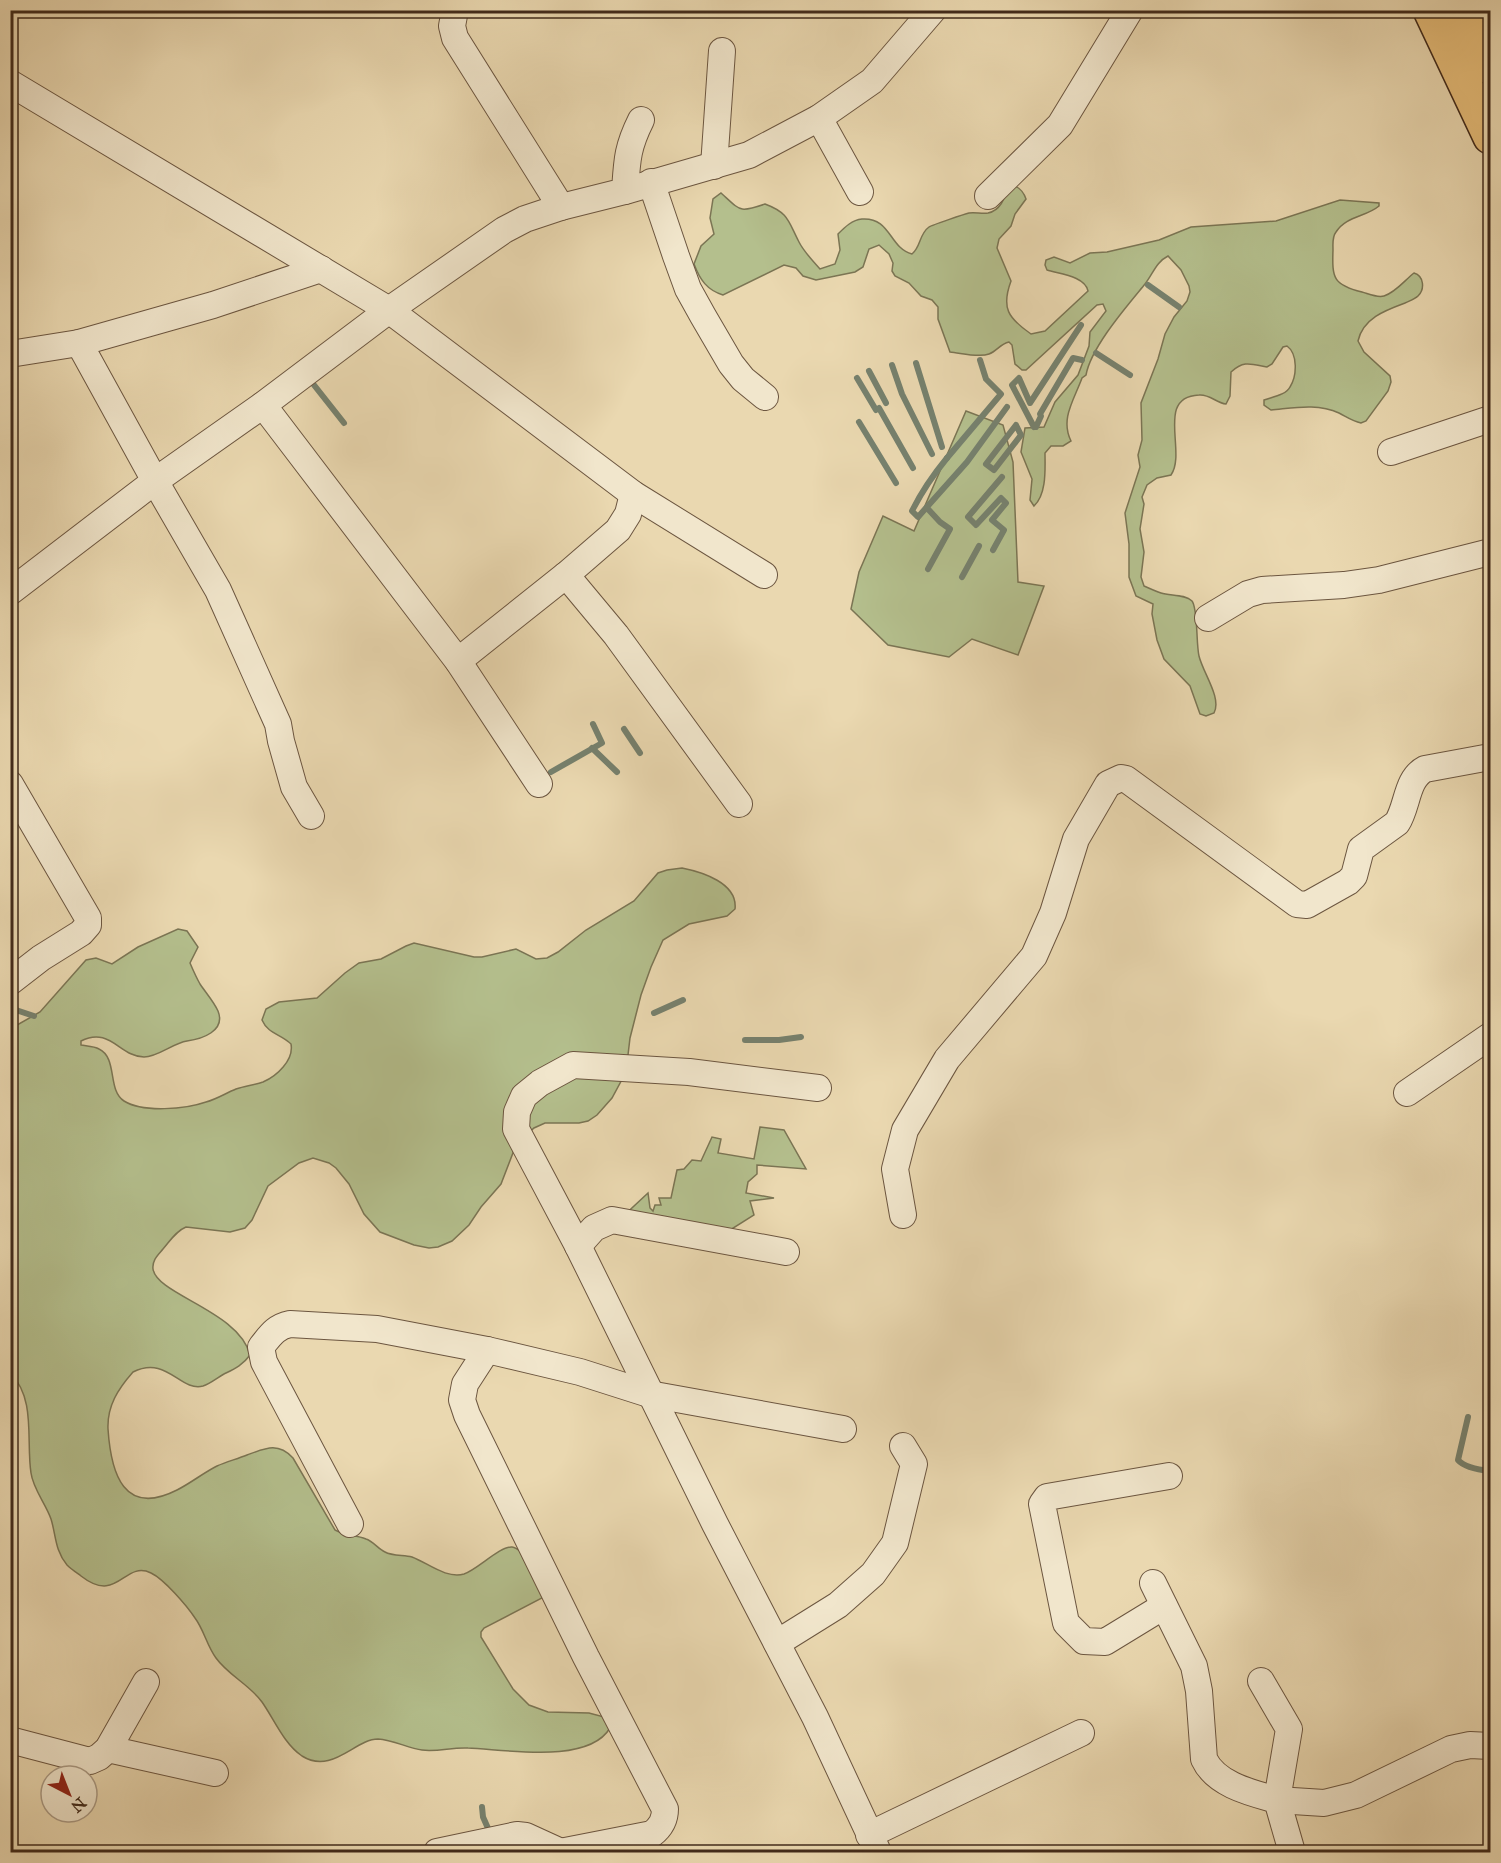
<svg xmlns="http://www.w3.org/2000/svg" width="1501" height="1863" font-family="'IM FELL Great Primer',serif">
  <rect width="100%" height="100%" fill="#ead8b0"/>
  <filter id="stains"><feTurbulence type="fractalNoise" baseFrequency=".00333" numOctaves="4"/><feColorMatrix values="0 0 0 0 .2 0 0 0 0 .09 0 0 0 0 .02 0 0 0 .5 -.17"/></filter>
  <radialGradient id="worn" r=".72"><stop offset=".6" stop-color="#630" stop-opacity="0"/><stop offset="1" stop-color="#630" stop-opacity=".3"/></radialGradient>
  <g fill="#b4bf8d" stroke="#7b7554" stroke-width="1.5">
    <path d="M1009 184C1018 186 1023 190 1026 199L1015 214 1011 226 999 239 997 248 1011 281C1001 308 1008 318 1031 334L1045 331 1088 291C1085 276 1059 274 1047 270L1045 265 1046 260 1054 257 1070 263 1090 253 1107 252 1159 240 1191 227 1276 221 1340 200 1379 203V206C1366 217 1346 216 1336 232 1332 237 1333 243 1333 250 1332 278 1333 285 1362 292 1369 294 1377 298 1384 296 1395 293 1405 280 1414 273 1424 276 1425 289 1418 296 1415 299 1409 301 1405 303 1386 310 1363 318 1358 341L1364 352 1390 376 1391 382 1388 391 1366 421 1361 423C1352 421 1347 417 1339 413 1317 403 1294 408 1271 410L1264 405V400C1272 397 1286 395 1290 387 1297 376 1298 354 1287 346L1283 347 1272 364 1267 367C1251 364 1244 360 1231 372L1230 396 1226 404C1216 403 1210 394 1199 395 1155 397 1187 452 1171 475L1157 478 1147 485 1142 497 1144 504 1140 529 1144 552 1141 577 1144 586C1149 588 1155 591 1161 593 1170 596 1185 594 1192 601 1198 608 1196 644 1199 656 1203 673 1222 698 1214 713L1206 716 1200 714 1190 686 1164 659 1157 640 1152 614 1153 604 1136 596 1129 577V544L1125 513 1140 467 1138 455 1142 440 1141 403 1158 359 1165 334 1174 317 1187 301 1190 292 1189 286 1181 270 1168 256C1156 262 1153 274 1145 284 1127 306 1091 347 1086 375L1082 378C1074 400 1060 419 1071 441L1063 446H1051L1045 453C1045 468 1047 494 1034 506L1030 500 1032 479 1021 452 1025 428 1044 427 1055 402 1078 375 1089 346 1090 332 1106 311 1103 304 1097 305 1026 370H1022L1015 364 1012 345 1009 342C1000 344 997 351 989 354 979 358 961 353 950 352L938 319V307L932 300 921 296 909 283 895 276 892 271 893 263 889 254 879 245 869 249 863 267 855 272 816 280 803 276 796 268 784 265 723 295C707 290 700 280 694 264L701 246 714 234 710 218 713 199 721 193C741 211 739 213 765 204 789 213 788 221 799 242 804 252 813 261 820 269L835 264 840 250 838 234C845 227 852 220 862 219 891 217 889 248 912 254 921 247 919 234 929 227 932 225 965 214 969 213 975 212 982 214 988 213 1002 210 1005 196 1009 184Z"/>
    <polygon points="966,411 1003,425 1013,462 1018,582 1044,586 1018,655 972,639 949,657 888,645 851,609 859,572 883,516 914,531"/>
    <path d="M682 868C702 872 738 883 735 909L727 916 689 924 663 940 651 967 641 995 630 1038 626 1072 612 1098 597 1115 588 1121 579 1123H545L534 1128 516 1145 501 1184 481 1207 469 1225 452 1241 438 1247 429 1248 414 1245 380 1232 364 1214 349 1184 336 1168 329 1163 313 1158 299 1163 268 1186 252 1220 245 1228 230 1232 186 1227C176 1231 170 1241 163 1249 158 1255 152 1260 153 1269 157 1295 239 1311 250 1355 243 1365 234 1369 224 1374 217 1378 210 1384 203 1386 180 1392 167 1355 133 1372 118 1389 107 1406 108 1429 111 1474 124 1517 177 1490 191 1483 203 1473 217 1466 226 1462 237 1459 247 1455 266 1448 278 1442 293 1458L335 1530C345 1535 355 1535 366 1539 373 1541 378 1549 385 1552 392 1556 403 1555 412 1557 428 1563 446 1579 464 1574 477 1570 500 1546 512 1547 524 1548 543 1583 547 1593L542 1598 484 1628 481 1632V1637L513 1689 529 1705 548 1712 589 1713 608 1718 610 1728C588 1765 503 1749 468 1748 452 1747 438 1752 422 1750 408 1748 393 1740 378 1739 355 1739 332 1775 302 1756 284 1744 274 1719 262 1702 250 1685 228 1675 216 1658 207 1646 204 1630 195 1618 187 1606 164 1579 151 1573 124 1560 118 1605 81 1576 77 1573 71 1569 67 1565 55 1551 56 1535 51 1519 46 1504 33 1489 31 1473 26 1441 36 1399 11 1374L10 1029 40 1012 86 960 96 958 112 964 138 947 178 929 187 931 198 947 190 963C193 970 196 977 200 984 206 993 214 1002 218 1011 226 1031 202 1039 187 1041 173 1043 158 1057 144 1057 120 1057 110 1026 81 1041V1045C86 1046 94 1046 99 1049 118 1058 107 1090 124 1101 143 1113 186 1109 206 1102 217 1099 226 1093 236 1089 245 1086 254 1085 263 1082 277 1076 294 1060 291 1044 281 1034 268 1034 262 1020L266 1009 279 1002 317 998 345 973 359 963 381 959 406 946 414 943 474 957H482L516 949 536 959 547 958 558 952 586 930 634 901 658 873 667 870Z"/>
    <polygon points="760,1127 784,1130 806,1169 757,1165 757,1174 748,1182 746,1193 774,1198 750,1201 754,1215 727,1232 618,1221 648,1193 650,1208 653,1211 655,1205 661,1205 659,1198 671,1198 677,1170 684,1169 692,1160 701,1161 712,1137 721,1139 718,1153 754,1159"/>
  </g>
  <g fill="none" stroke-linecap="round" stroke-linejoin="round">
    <g stroke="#76816e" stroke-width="6">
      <polyline points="1148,285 1179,307"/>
      <polyline points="1096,353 1130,375"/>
      <polyline points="916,363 942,447"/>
      <polyline points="892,365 902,394 932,454"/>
      <polyline points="869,371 886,403"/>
      <polyline points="857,378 876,410"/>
      <polyline points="314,385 344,423"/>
      <polyline points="879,408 913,468"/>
      <polyline points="859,422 896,483"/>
      <polygon points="1016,425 1021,435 994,470 986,464"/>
      <polyline points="1034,427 1012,385 1019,378 1030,403 1081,325"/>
      <polyline points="1036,427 1041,416 1040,414 1073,358 1082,360"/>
      <path d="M947 458C933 475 922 491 912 511L918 517 967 462 1007 407"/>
      <polyline points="947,458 1001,394 986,379 980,360"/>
      <polyline points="927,508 940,522 950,529 928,569"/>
      <polyline points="993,550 1004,530 992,520 1006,503 1001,498 976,525 968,517 1002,477"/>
      <polyline points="962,577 979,546"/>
      <polyline points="624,729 640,753"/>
      <polyline points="592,748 617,772"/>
      <polyline points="551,772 602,743 593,724"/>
      <polyline points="10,1008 34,1016"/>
      <polyline points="654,1013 683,1000"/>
      <polyline points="745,1040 779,1040 801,1037"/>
      <path d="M1468 1417 1458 1460C1465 1468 1480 1470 1490 1471"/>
      <polyline points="482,1807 483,1817 491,1835"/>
    </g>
    <g stroke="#6c5640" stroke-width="28">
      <g id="minor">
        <path d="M455 10 452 26 455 38 561 207 625 191C627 161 627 148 641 120"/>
        <polyline points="10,83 389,310 633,494 764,575"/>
        <polyline points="819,118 860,192"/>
        <polyline points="714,166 722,51"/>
        <polyline points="651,182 676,256 688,289 703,316 731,364 743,379 765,397"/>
        <polyline points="625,191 749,155 819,118 872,81 933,10"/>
        <polyline points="988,196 1060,125 1130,10"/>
        <polyline points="10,354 79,343"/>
        <polyline points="263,405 458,661 539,784"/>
        <polyline points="1391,452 1490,419"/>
        <polyline points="566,575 616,635 739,804"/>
        <polyline points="10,592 155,481 263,405 389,310 504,230 525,219 561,207"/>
        <polyline points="1208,618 1248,594 1262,590 1344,585 1379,580 1490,552"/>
        <polyline points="458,661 566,575 618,530 628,514 633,494"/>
        <polyline points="10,784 88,918 88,925 81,933 41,958 10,982"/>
        <polyline points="311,816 294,787 281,741 278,724 218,590 155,481 79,343 213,305 321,269"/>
        <polyline points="818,1088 689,1072 573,1065 540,1083 524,1096 517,1112 516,1129 578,1246 715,1524 815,1717 878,1852"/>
        <polyline points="1407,1093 1490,1036"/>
        <path d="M903 1215 895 1169 905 1130 947 1059 1034 956 1053 913 1076 839 1108 784 1121 778 1126 779 1297 904 1307 905 1348 882 1354 876 1361 849 1397 823C1408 806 1406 779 1425 769L1490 757"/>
        <polyline points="578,1246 594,1228 612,1220 786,1252"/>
        <path d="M487 1350 465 1384 462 1400 467 1415 586 1657 665 1809C665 1820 661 1827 652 1834L560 1852"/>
        <path d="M350 1524 264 1362 261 1347C270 1336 275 1327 290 1324L377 1329 487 1350 580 1372 649 1394 843 1429"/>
        <path d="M1153 1583 1194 1666 1199 1691 1204 1759C1216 1785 1252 1793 1277 1800L1292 1852"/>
        <polyline points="1164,1606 1105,1642 1084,1641 1066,1623 1042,1504 1047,1497 1169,1476"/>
        <polyline points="777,1643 838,1605 873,1574 895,1543 914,1464 903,1446"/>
        <polyline points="1261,1681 1289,1729 1277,1800 1324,1803 1356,1795 1451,1749 1470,1745 1490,1746"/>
        <polyline points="10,1740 90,1761 99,1757 108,1749 146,1682"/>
        <polyline points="108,1749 215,1773"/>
        <polyline points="869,1835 1081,1733"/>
        <polyline points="437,1852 517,1835 526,1836 561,1852"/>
      </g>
    </g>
    <g stroke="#422b1b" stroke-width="36">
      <g id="highway">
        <polyline points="1430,10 1490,137"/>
        <polyline points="1460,10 1490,68"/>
      </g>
    </g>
    <use href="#minor" stroke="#f1e6cc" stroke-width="26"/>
    <use href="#highway" stroke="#e5bc78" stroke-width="33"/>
  </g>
  <rect width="1501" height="1863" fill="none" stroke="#ead8b0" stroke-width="36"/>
  <rect x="12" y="12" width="1477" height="1839" fill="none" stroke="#422b1b" stroke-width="3"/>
  <rect x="18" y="18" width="1465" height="1827" fill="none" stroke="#422b1b" stroke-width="1.5"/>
  <g transform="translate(69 1794) rotate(138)"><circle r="28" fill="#f1e6cc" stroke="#ab9b85" stroke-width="1.5"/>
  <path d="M0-4.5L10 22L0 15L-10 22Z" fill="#8f2418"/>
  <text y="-9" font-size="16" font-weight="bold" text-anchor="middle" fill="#422b1b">N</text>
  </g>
  <rect width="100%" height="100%" filter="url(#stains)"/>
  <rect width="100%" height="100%" fill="url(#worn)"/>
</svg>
